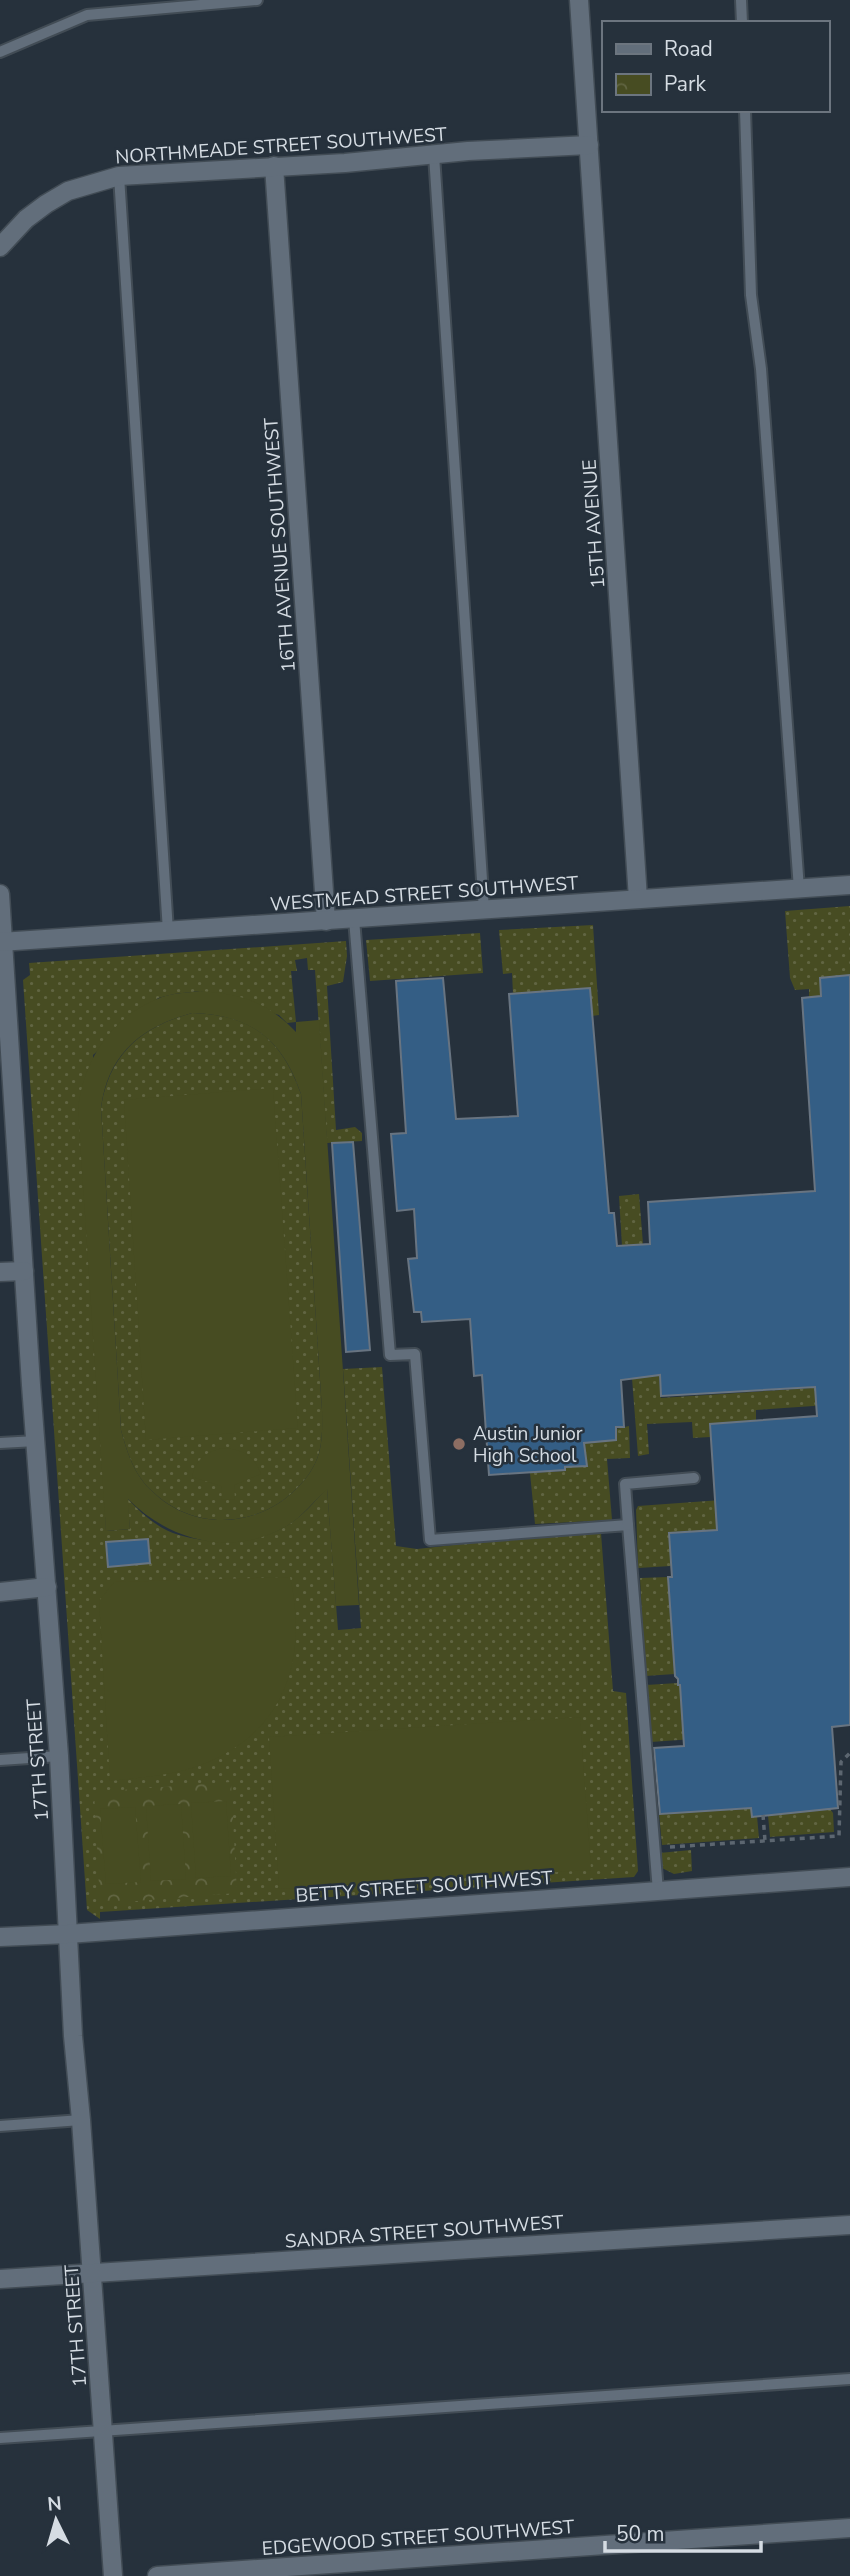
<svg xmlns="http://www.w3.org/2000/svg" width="850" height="2576" font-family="'Nunito Sans',sans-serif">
  <defs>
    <pattern id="grass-dots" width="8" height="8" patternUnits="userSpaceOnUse" patternTransform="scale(1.75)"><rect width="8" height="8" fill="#474c22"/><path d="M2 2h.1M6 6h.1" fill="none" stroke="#616542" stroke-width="1.8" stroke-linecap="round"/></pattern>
    <pattern id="park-crowns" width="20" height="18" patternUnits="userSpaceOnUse" patternTransform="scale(1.75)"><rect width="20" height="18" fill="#474c22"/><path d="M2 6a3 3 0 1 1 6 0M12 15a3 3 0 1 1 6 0" fill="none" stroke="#616542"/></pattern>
  </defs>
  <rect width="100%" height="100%" fill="#26313c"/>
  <g fill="url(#grass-dots)">
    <polygon points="850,906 850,975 820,978 821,997 809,997 809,989 795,990 790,978 785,911"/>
    <polygon points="593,925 599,1015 592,1016 590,988 513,994 512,973 503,974 499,930"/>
    <polygon points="480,933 483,973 370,981 366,940"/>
    <path d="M346 941 347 956 343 982 327 986 336 1130 355 1127 362 1133V1141L327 1143 315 970H308L307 958 295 960 297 971H291L296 1022 287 1023 279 1015 200 991 174 994 158 998 93 1055 106 1531 130 1529 127 1498C141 1513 158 1529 179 1535 214 1545 257 1544 288 1525 304 1515 315 1501 327 1488L338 1630 361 1628 343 1369 382 1367 396 1546 417 1549 534 1536 601 1533 613 1691 626 1693 638 1871 634 1877 100 1912V1919L87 1910 23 980 30 975 29 963Z"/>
    <path d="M192 1013C252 1015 281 1038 301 1094L322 1410C322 1424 323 1439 319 1453 315 1468 304 1482 293 1492 253 1529 192 1530 152 1491 134 1475 127 1452 121 1430L101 1108C109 1054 141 1027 192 1013Z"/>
    <polygon points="639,1194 643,1244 622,1246 619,1196"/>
    <polygon points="658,1367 661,1398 826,1387 828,1405 756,1410 756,1420 709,1424 710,1437 693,1438 692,1422 647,1424 649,1454 638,1456 632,1378"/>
    <polygon points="629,1426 630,1458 607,1459 612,1520 535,1524 530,1473 565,1471 565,1467 586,1466 584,1443 616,1440 616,1429"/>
    <polygon points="763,1497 836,1522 670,1533 671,1566 638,1568 636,1510 638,1506"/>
    <polygon points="668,1577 675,1674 645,1676 640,1578"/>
    <polygon points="678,1683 680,1685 682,1726 720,1724 721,1737 651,1742 646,1685"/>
    <polygon points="751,1808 752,1816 757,1816 759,1838 662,1845 659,1814"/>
    <polygon points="830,1809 833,1813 834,1832 770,1837 768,1815"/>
    <polygon points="691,1850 692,1871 674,1874 662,1868 659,1853"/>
  </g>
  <polygon fill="url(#park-crowns)" points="231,1782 237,1893 100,1904 94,1792"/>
  <g fill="#474c22" fill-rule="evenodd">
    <path d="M200 991C242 994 267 1002 296 1032V1022L319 1020 359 1605 336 1606 327 1489C314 1501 303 1516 287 1526 232 1558 170 1541 128 1499L130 1529 106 1531 78 1110C83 1061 110 1019 157 999 170 993 186 993 200 991ZM192 1013C251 1015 282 1039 301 1094L322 1410C322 1424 323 1439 319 1453 315 1468 304 1482 293 1492 253 1529 191 1530 152 1491 134 1475 127 1452 121 1430L101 1108C108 1054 141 1027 192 1013Z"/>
    <polygon points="273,1088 298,1428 146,1440 124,1100"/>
    <path d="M225 1448C244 1450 254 1456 261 1474L234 1485 235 1499 222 1500 221 1486 192 1477C197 1458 206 1451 225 1448Z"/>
    <path d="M290 1577C307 1652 289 1724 215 1759 183 1775 145 1777 110 1781L99 1601 114 1582Z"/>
    <polygon points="580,1717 591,1870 279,1889 269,1737"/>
    <polygon points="226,1801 231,1876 196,1878 191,1803"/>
    <polygon points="181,1804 186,1879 151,1881 146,1806"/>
    <polygon points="135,1807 141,1882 106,1884 100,1809"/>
  </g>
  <g fill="#345e85" stroke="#687481" stroke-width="2">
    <polygon points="850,975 850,1725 832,1727 838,1808 752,1817 751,1808 660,1814 654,1748 684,1746 680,1685 678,1685 678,1679 675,1676 668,1577 672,1577 669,1533 717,1530 710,1424 817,1416 815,1387 661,1396 660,1375 621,1380 624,1427 616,1427 616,1440 584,1443 587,1466 565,1467 565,1470 489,1475 482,1375 474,1376 470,1319 422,1322 421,1312 414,1312 408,1259 417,1258 414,1209 397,1211 391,1134 406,1133 396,981 443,978 456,1119 518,1116 509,994 590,988 609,1213 614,1213 617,1246 650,1244 648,1202 815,1191 802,998 821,996 820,978"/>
    <polygon points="353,1142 370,1350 346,1352 332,1143"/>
    <polygon points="148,1539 150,1563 108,1567 106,1542"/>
  </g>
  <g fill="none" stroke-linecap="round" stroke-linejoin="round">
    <g stroke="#424c55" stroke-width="14">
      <g id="service">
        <polyline points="741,0 742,23"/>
        <polyline points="0,52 87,15 257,0"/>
        <polyline points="745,110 751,295 761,369 799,889"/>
        <polyline points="434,155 484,910"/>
        <polyline points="119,176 168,931"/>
        <polyline points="354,919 390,1355 415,1354 430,1540 628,1525 658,1891"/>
        <polyline points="0,1443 36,1441"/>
        <polyline points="628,1525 625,1484 694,1478"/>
        <polyline points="0,1760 59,1756"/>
        <polyline points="0,2126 81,2120"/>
        <polyline points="0,2438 850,2379"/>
      </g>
    </g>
    <g stroke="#424c55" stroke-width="21">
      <g id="minor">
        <polyline points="579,0 638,899"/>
        <polyline points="274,166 326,921"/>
        <polyline points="0,247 26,219 46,204 68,191 119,176 345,163 468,151 589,145"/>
        <polyline points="0,894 31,1385 59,1756 73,2036 81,2120 113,2576"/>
        <polyline points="0,1272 24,1271"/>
        <polyline points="0,1592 47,1587"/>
        <polyline points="0,2279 850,2225"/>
        <polyline points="157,2576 850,2528"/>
      </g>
    </g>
    <g stroke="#424c55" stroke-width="21">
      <g id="tertiary">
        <polyline points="0,942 850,885"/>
        <polyline points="0,1937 68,1934 850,1877"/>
      </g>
    </g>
    <g stroke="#5c6670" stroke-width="3.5" stroke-dasharray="5 5" stroke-linecap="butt">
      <polyline points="763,1815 765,1841"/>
      <polyline points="670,1847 839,1836 841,1762 850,1753"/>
    </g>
    <use href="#service" stroke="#626e7b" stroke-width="10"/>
    <use href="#minor" stroke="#626e7b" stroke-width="18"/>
    <use href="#tertiary" stroke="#626e7b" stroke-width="18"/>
  </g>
  <circle fill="#8d6e63" stroke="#26313c" stroke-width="2.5" cx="459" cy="1444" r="7"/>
  <g text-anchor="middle" stroke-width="5" stroke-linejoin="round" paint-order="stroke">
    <g font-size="19" fill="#d5dce3" stroke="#26313c">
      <text transform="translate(281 145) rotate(-4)" y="7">NORTHMEADE STREET SOUTHWEST</text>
      <text transform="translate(593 524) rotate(-94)" y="7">15TH AVENUE</text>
      <text transform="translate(279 545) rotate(-94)" y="7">16TH AVENUE SOUTHWEST</text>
      <text transform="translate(424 893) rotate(-4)" y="7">WESTMEAD STREET SOUTHWEST</text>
      <text transform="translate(37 1760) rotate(-94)" y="7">17TH STREET</text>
      <text transform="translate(424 1886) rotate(-4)" y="7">BETTY STREET SOUTHWEST</text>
      <text transform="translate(424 2231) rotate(-4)" y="7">SANDRA STREET SOUTHWEST</text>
      <text transform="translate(75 2326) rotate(-94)" y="7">17TH STREET</text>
      <text transform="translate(418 2537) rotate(-4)" y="7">EDGEWOOD STREET SOUTHWEST</text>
    </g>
    <g font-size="19" fill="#d5dce3" stroke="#26313c" text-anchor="start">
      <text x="473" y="1440">Austin Junior<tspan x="473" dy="22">High School</tspan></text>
    </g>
  </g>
  <rect x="602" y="21" width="228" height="91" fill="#26313c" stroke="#6c757f" stroke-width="2"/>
  <rect x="616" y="44" width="35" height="10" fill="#626e7b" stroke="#6c757f" stroke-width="2"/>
  <text x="664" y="56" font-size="21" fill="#d5dce3">Road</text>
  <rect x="616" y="74" width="35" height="21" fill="url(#park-crowns)" stroke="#6c757f" stroke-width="2"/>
  <text x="664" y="91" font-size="21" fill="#d5dce3">Park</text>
  <g transform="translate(56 2520) rotate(355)" stroke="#26313c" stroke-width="5" paint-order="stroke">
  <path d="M0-5L12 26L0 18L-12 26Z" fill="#d5dce3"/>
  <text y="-10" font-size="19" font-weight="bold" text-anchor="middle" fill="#d5dce3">N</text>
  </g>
  <path d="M605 2541v10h156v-10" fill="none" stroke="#d5dce3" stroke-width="3.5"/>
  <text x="616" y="2541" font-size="21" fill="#d5dce3" stroke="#26313c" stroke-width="5" paint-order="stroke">50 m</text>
</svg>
